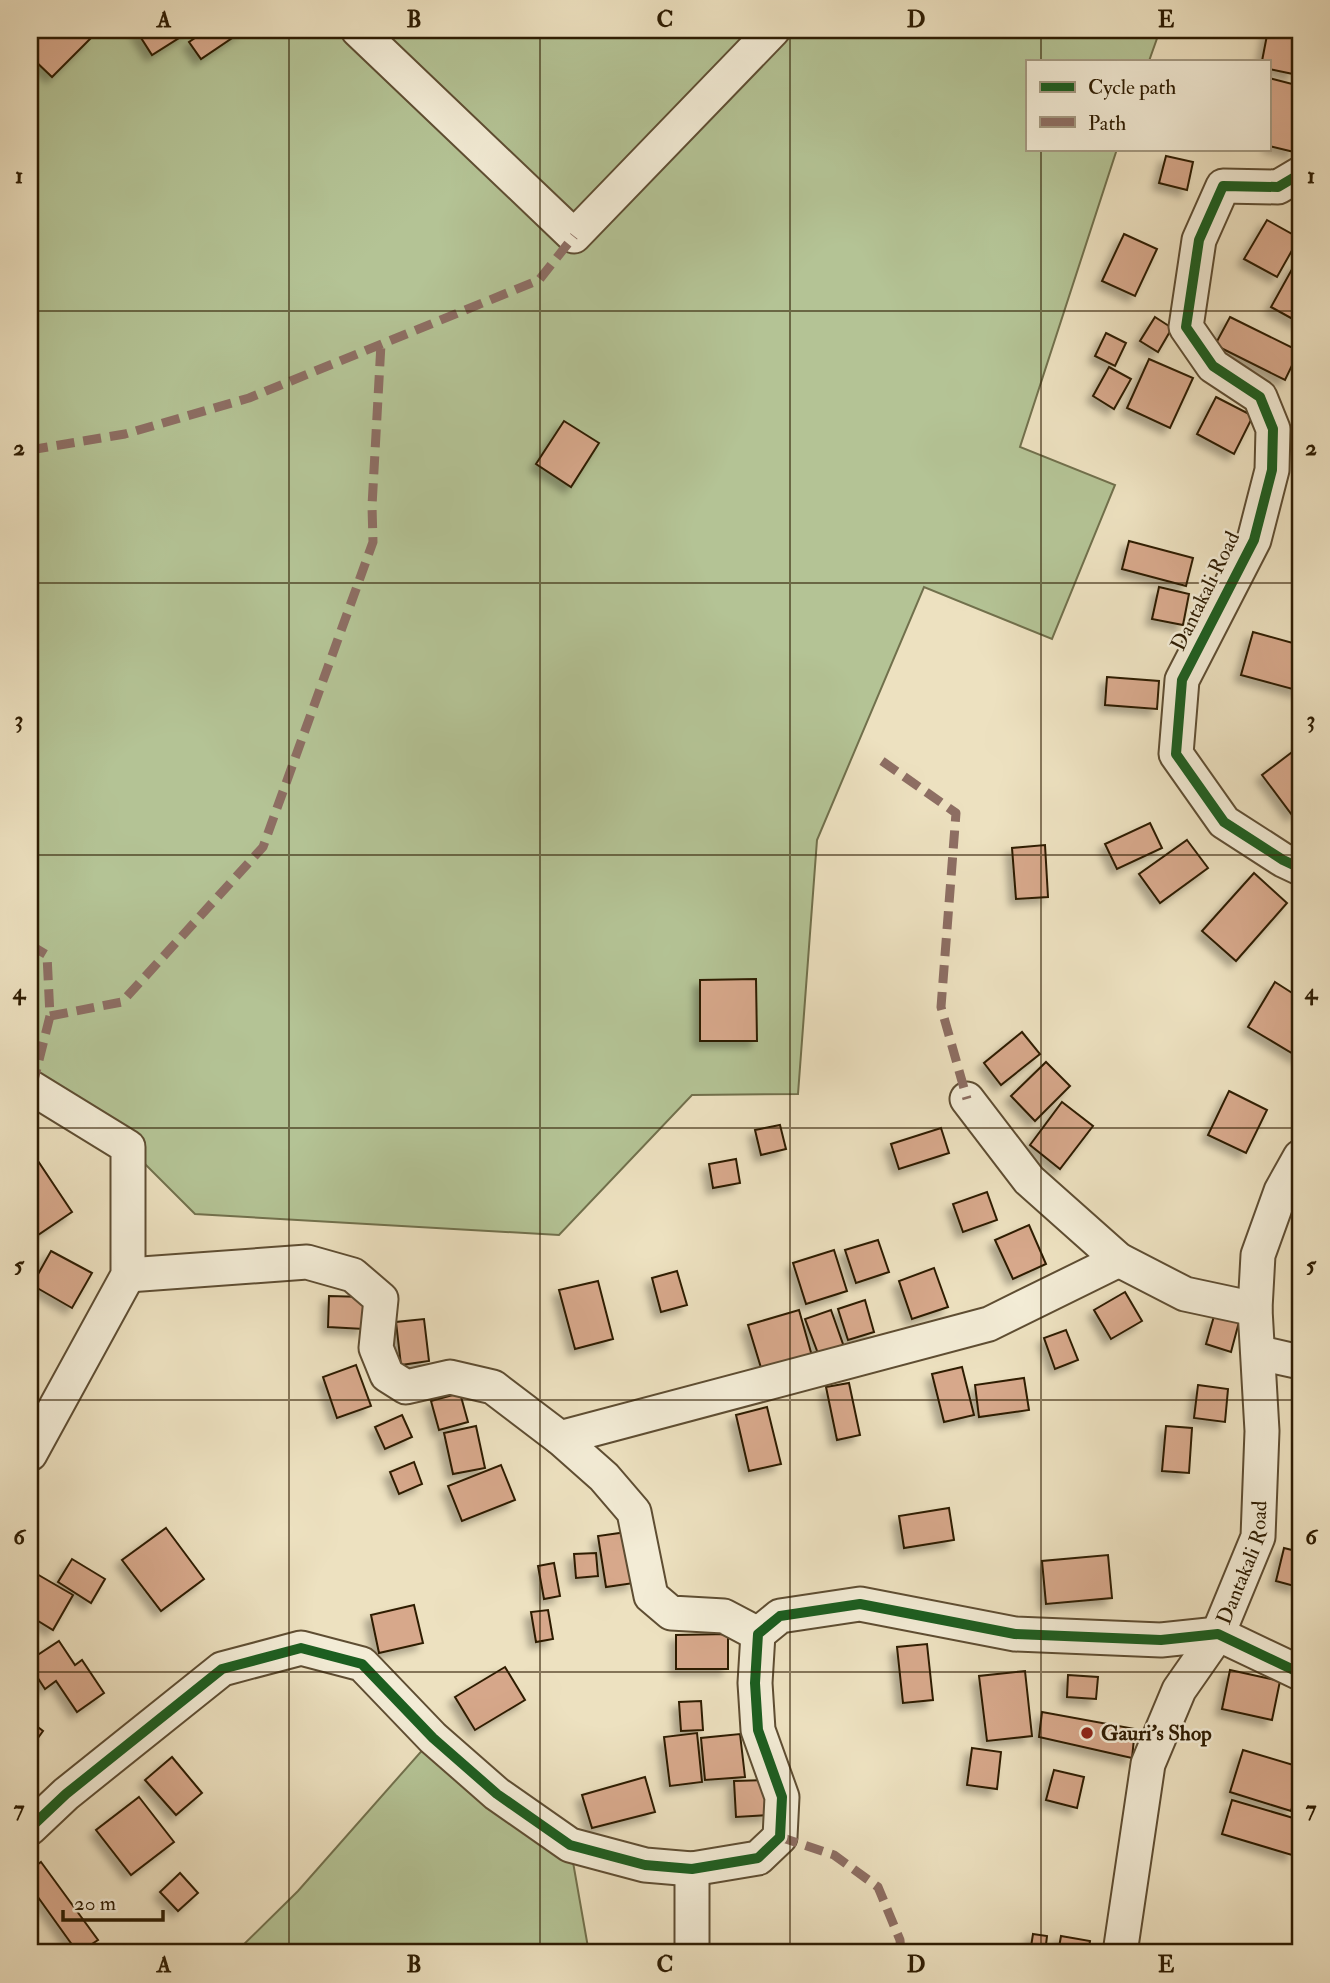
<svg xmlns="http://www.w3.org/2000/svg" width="1330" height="1983" font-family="'IM FELL Double Pica',serif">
  <defs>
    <filter id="shadow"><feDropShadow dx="-6" dy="6" stdDeviation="3.5" flood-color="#0004"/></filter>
  </defs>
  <rect width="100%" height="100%" fill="#ede1c0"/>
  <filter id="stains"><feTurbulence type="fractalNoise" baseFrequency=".00286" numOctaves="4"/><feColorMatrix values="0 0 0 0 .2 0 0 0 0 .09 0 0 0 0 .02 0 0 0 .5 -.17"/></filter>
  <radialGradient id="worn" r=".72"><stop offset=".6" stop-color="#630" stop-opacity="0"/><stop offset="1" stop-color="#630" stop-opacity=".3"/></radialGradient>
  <g fill="#b4c395" stroke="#71704c" stroke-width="2">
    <polygon points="30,30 1160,30 1149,61 1027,61 1027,149 1117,149 1020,447 1115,485 1052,639 924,587 817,840 798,1094 692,1095 559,1235 195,1214 128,1147 30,1090"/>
    <polygon points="433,1738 570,1845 589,1953 235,1953 298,1891"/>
  </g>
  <g fill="#d7a88b" stroke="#2e1c02" stroke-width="2" filter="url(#shadow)">
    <polygon points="30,30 83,30 91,38 52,77 30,56"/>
    <polygon points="136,30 189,30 190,31 152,55"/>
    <polygon points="207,30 244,30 201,59 189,42"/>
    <polygon points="1268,30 1300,36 1293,74 1269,69 1269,61 1262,61"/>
    <polygon points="1269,78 1300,86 1300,127 1294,152 1269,146"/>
    <polygon points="1166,156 1193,162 1187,190 1159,183"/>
    <polygon points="1267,220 1299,238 1277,277 1244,259"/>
    <polygon points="1124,234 1157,249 1135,296 1102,281"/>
    <polygon points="1296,262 1300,264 1300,323 1271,307"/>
    <polygon points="1155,317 1172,328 1158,352 1140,341"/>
    <polygon points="1230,317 1299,351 1285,380 1215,345"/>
    <polygon points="1106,333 1126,343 1115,366 1095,356"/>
    <polygon points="1149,359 1193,378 1170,428 1127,408"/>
    <polygon points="1109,367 1131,379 1114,409 1093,396"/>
    <polygon points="1216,397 1253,416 1234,454 1197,434"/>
    <polygon points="564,421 599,443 571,487 536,464"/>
    <polygon points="1129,541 1193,558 1186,586 1122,569"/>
    <polygon points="1159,587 1189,594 1183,625 1152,619"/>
    <polygon points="1253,632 1300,645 1300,691 1241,675"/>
    <polygon points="1107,677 1159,681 1157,709 1105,705"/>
    <polygon points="1300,746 1300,809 1292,815 1262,775"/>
    <polygon points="1150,823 1162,848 1117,869 1105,844"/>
    <polygon points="1187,840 1208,868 1160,903 1139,874"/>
    <polygon points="1045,845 1048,897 1016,899 1012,848"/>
    <polygon points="1254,873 1287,903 1236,961 1202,931"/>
    <polygon points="756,979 757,1041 700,1041 700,980"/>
    <polygon points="1275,982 1300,998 1300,1058 1248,1027"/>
    <polygon points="1022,1032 1040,1054 1001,1085 984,1063"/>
    <polygon points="1046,1062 1070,1086 1035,1121 1011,1096"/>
    <polygon points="1229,1091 1267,1110 1246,1153 1208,1135"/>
    <polygon points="1062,1102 1093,1126 1060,1169 1030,1145"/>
    <polygon points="780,1125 786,1149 761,1155 755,1130"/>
    <polygon points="941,1128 949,1153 899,1169 891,1144"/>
    <polygon points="736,1159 740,1183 713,1188 709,1164"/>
    <polygon points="38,1161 72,1212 38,1235 30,1222 30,1167"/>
    <polygon points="987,1192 997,1220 963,1232 953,1204"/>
    <polygon points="1029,1225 1046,1264 1013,1279 995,1240"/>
    <polygon points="878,1240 889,1272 856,1283 845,1250"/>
    <polygon points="834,1250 847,1291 806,1304 793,1263"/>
    <polygon points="51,1251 92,1273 72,1308 32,1285"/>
    <polygon points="934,1268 948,1307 912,1319 899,1281"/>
    <polygon points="677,1271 687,1305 661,1312 652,1278"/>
    <polygon points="598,1281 613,1339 575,1349 559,1290"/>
    <polygon points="1125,1292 1142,1321 1111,1339 1094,1310"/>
    <polygon points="329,1296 365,1297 364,1329 328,1327"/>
    <polygon points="865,1300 874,1332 848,1340 838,1309"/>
    <polygon points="799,1310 812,1356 762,1371 748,1325"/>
    <polygon points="831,1310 844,1347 819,1356 805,1319"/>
    <polygon points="1214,1316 1239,1322 1231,1352 1206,1344"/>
    <polygon points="424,1319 429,1361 401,1365 396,1322"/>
    <polygon points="1066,1330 1078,1360 1055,1369 1044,1338"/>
    <polygon points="356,1365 371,1406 337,1418 323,1377"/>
    <polygon points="962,1367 974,1415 944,1422 932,1374"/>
    <polygon points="1024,1378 1029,1410 979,1417 975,1385"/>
    <polygon points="849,1383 860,1435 837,1440 826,1387"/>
    <polygon points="1198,1385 1228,1389 1225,1422 1194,1418"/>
    <polygon points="460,1393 468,1422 439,1430 431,1401"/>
    <polygon points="767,1407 781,1464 749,1471 736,1415"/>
    <polygon points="402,1415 412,1437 385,1449 375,1427"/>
    <polygon points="476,1426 485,1468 453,1474 444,1433"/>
    <polygon points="1166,1426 1192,1428 1189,1473 1162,1471"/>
    <polygon points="414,1462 422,1484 399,1494 390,1472"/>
    <polygon points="501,1465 515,1500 462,1521 448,1486"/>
    <polygon points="949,1508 954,1540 904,1548 899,1516"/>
    <polygon points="166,1528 204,1579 161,1611 122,1560"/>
    <polygon points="627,1532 634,1583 606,1587 598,1536"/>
    <polygon points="1284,1548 1300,1552 1298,1587 1276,1581"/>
    <polygon points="596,1553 598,1576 576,1578 574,1554"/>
    <polygon points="1108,1555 1112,1598 1046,1604 1042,1561"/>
    <polygon points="72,1559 105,1579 91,1603 58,1582"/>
    <polygon points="554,1563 560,1596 544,1599 538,1566"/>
    <polygon points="30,1570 73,1595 53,1630 30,1616"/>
    <polygon points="414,1605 423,1643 379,1653 371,1615"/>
    <polygon points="548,1610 553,1639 536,1642 531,1612"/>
    <polygon points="728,1634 728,1669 676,1669 676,1635"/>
    <polygon points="59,1641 75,1665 82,1660 104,1693 77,1712 56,1681 45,1689 30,1666 30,1660"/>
    <polygon points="927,1644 933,1700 903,1703 897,1647"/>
    <polygon points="505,1667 525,1700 475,1730 455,1697"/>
    <polygon points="1230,1670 1280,1681 1272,1720 1222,1709"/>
    <polygon points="1025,1671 1032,1736 987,1741 979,1676"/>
    <polygon points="1068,1675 1098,1677 1096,1699 1067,1697"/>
    <polygon points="701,1701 703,1730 681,1731 679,1702"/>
    <polygon points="1042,1712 1135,1729 1132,1758 1039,1737"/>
    <polygon points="30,1721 43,1731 30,1749"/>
    <polygon points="697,1733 702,1782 670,1786 664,1737"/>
    <polygon points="740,1734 745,1777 705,1780 701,1738"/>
    <polygon points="972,1748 1001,1752 997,1789 967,1785"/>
    <polygon points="1243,1750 1300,1767 1300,1781 1291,1811 1230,1792"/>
    <polygon points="172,1757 202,1793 176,1815 145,1780"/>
    <polygon points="1054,1770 1084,1777 1077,1808 1046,1800"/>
    <polygon points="645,1777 655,1812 592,1828 582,1795"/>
    <polygon points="767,1780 769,1815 736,1817 734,1781"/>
    <polygon points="139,1797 174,1842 131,1875 96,1830"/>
    <polygon points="1232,1800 1300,1820 1292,1855 1222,1834"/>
    <polygon points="41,1862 98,1940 78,1953 30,1886 30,1870"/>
    <polygon points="180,1873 198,1893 178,1911 160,1892"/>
    <polygon points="1033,1934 1047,1936 1045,1953 1030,1953"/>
    <polygon points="1061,1936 1090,1941 1088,1953 1058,1953"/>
  </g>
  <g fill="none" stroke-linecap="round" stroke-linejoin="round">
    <g stroke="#5e4d32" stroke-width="37">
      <g id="minor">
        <polyline points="358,30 574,236 773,30"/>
        <polyline points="1300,174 1278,187 1223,186 1199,240 1186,327 1213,366 1260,397 1273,429 1272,470 1254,540 1182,680 1176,754 1224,822 1283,860 1300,868"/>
        <polyline points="30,1090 32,1088 128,1147 128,1275 30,1454"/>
        <polyline points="967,1099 1029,1180 1119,1260 1185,1294 1255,1309"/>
        <polyline points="128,1275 307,1262 353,1275 381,1299 376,1348 387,1375 406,1387 450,1377 493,1387 560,1438 604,1477 634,1512 651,1596 671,1613 724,1616 758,1634"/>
        <polyline points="1260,1353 1300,1362"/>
        <polyline points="560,1438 989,1324 1119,1260"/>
        <polyline points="30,1828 66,1794 222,1669 301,1648 362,1664 433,1738 497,1794 570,1845 645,1865 692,1869 758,1858 780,1837 782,1797 758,1730 755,1683 758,1634 780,1616 860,1604 1015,1634 1161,1640 1218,1634 1300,1673"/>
        <polyline points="692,1869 692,1953"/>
        <path id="s1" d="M1120 1953 1148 1764 1179 1690 1218 1634 1258 1537 1262 1431 1255 1309 1258 1255 1281 1191 1300 1157"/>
      </g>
    </g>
    <use href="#minor" stroke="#f3ecd6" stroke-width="33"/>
    <g stroke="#8d6e63" stroke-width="9" stroke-dasharray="18 9" stroke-linecap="butt">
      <polyline points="30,450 125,434 249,398 539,280 574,236"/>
      <polyline points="882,761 956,813 941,1007 967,1099"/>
      <polyline points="30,945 47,955 50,1016 32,1088"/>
      <polyline points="50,1016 122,1002 263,847 373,542 372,506 381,344"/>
      <polyline points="780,1837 834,1855 878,1887 900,1940 901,1953"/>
    </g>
    <g stroke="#f3ecd6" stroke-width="15">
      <g id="cycleway">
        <polyline points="1300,174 1278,187 1223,186 1199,240 1186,327 1213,366 1260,397 1273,429 1272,470 1254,540 1182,680 1176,754 1224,822 1283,860 1300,868"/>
        <polyline points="30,1828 66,1794 222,1669 301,1648 362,1664 433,1738 497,1794 570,1845 645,1865 692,1869 758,1858 780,1837 782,1797 758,1730 755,1683 758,1634 780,1616 860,1604 1015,1634 1161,1640 1218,1634 1300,1673"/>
      </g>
    </g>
    <use href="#cycleway" stroke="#1b5e20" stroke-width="10"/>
  </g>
  <path fill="none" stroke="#2e1c02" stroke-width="2" stroke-opacity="0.55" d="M289 30V1953M540 30V1953M790 30V1953M1041 30V61M1041 149V1953M30 311H1300M30 583H1300M30 855H1300M30 1128H1300M30 1400H1300M30 1672H1300"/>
  <circle fill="#8f2418" stroke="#f3ecd6" stroke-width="2.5" cx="1087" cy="1733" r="7"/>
  <g text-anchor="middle" stroke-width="5" stroke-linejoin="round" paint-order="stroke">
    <g font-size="21" fill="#2e1c02" stroke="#f3ecd6">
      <text transform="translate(1205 591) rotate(-64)" y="7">Dantakali Road</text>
      <text dy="7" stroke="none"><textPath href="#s1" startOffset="416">Dantakali Road</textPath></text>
    </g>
    <g font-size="21" font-weight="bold" fill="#2e1c02" stroke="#f3ecd6" text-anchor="start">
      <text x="1101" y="1740">Gauri's Shop</text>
    </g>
  </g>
  <rect width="1330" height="1983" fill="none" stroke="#ede1c0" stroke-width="77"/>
  <rect x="1026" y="60" width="245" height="91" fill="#f3ecd6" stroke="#a49981" stroke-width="2"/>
  <rect x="1040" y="82" width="35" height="10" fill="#1b5e20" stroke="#a49981" stroke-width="2"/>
  <text x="1088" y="94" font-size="21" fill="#2e1c02">Cycle path</text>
  <rect x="1040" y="117" width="35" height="10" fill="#8d6e63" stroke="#a49981" stroke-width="2"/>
  <text x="1088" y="130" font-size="21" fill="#2e1c02">Path</text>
  <path d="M63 1910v10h100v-10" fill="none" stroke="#2e1c02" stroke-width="3.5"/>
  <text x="74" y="1910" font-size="21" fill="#2e1c02" stroke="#f3ecd6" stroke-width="5" paint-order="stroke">20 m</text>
  <rect x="38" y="38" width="1254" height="1906" fill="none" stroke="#2e1c02" stroke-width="2.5"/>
  <g font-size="23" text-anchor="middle" font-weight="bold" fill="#2e1c02">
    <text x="164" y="27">A</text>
    <text x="414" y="27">B</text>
    <text x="665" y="27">C</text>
    <text x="916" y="27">D</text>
    <text x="1166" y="27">E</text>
    <text x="19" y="183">1</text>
    <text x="1311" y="183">1</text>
    <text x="19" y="455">2</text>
    <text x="1311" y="455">2</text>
    <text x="19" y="727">3</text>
    <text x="1311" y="727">3</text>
    <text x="19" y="999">4</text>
    <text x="1311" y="999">4</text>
    <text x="19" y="1272">5</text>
    <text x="1311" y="1272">5</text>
    <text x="19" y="1544">6</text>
    <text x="1311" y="1544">6</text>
    <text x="19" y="1816">7</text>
    <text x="1311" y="1816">7</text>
    <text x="164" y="1972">A</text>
    <text x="414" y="1972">B</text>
    <text x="665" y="1972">C</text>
    <text x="916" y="1972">D</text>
    <text x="1166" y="1972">E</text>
  </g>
  <rect width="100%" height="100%" filter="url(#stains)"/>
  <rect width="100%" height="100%" fill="url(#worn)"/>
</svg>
